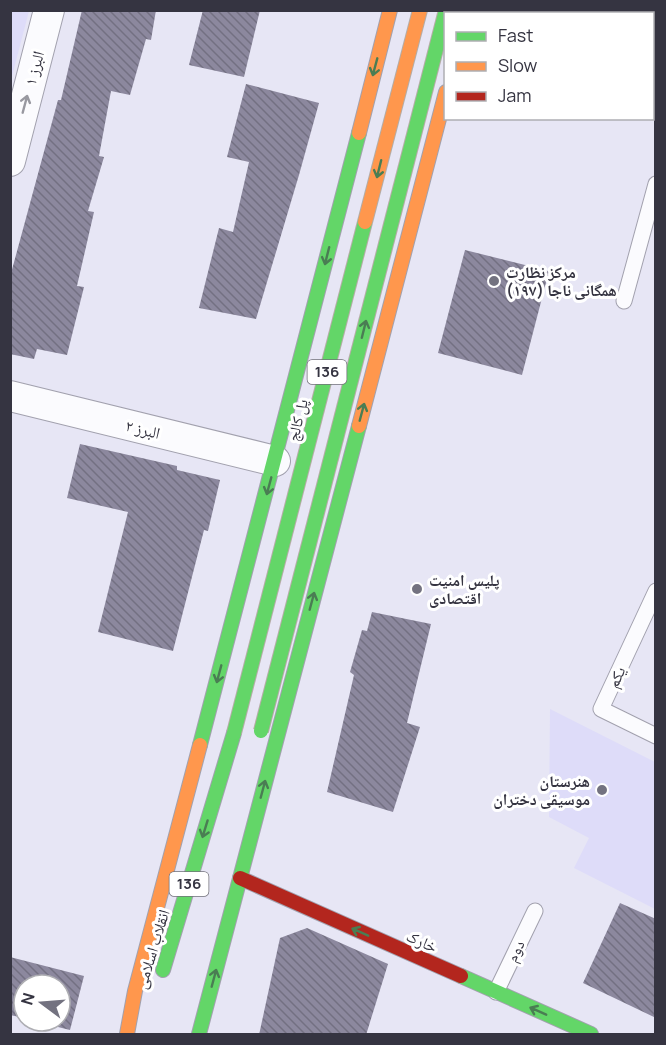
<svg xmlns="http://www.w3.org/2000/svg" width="666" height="1045" font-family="Manrope,'Noto Naskh Arabic',sans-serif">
  <defs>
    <pattern id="building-back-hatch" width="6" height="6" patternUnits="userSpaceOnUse" patternTransform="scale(1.5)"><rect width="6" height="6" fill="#8c889e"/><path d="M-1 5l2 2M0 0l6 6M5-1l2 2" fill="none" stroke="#737082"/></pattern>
  </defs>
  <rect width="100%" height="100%" fill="#e7e6f5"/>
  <g fill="#dedcf9">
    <polygon points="11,10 29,11 11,80 10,11"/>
    <polygon points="550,709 655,762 655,909 574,868 589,838 549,817"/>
  </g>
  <g fill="url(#building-back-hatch)">
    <polygon points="82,10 156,10 151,40 146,39 130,95 111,91 99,156 104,157 88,211 94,212 77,286 84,287 67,355 37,349 34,359 10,354 10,277 58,100 61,100"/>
    <polygon points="203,10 260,10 244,77 189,65"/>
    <polygon points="246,84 319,103 299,175 256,319 199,308 219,228 233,232 249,162 227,157"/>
    <polygon points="465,250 549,271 522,375 438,353"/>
    <polygon points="80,444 177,466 177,470 220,480 208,531 204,530 173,651 98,632 128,512 67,498"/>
    <polygon points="372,612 431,624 407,723 420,727 393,812 327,792 354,675 350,672 362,630 367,631"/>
    <polygon points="620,903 656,919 656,1018 583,983"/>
    <polygon points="307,928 388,964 366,1035 259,1035 280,938"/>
    <polygon points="10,957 84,976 70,1030 34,1021 60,1021 60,985 24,985 24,1018 10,1015"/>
  </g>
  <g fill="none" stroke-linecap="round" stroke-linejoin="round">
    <g stroke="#a2a1ae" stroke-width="17">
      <g id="lane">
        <polyline points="624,301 656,184"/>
        <polyline points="656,591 601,709 656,736"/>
        <polyline points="496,992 535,911"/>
      </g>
    </g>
    <g stroke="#a2a1ae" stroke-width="32">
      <g id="street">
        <polyline points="10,161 49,10"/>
        <polyline points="10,396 275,461"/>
      </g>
    </g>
    <g stroke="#a2a1ae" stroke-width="16">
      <g id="fast">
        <polyline points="466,14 467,10"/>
        <polyline points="200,745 359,133"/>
        <polyline points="163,970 234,733"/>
        <polyline points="461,976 591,1034"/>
        <polyline points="199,1034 359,426"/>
      </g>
    </g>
    <g stroke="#a2a1ae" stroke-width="16">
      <g id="slow">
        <polyline points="359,133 390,10"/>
        <polyline points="359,426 446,92"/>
        <polyline points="127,1034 135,991 200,745"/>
      </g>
    </g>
    <g stroke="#a2a1ae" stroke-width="16">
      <polyline id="jam" points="240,878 461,976"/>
    </g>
    <use href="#lane" stroke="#fbfbfe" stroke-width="15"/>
    <use href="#street" stroke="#fbfbfe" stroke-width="30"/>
    <use href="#fast" stroke="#63d668" stroke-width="14"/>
    <use href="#slow" stroke="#ff974d" stroke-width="14"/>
    <use href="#jam" stroke="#b3261e" stroke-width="14"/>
    <g stroke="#b4aca6" stroke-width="16" stroke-linecap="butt">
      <g id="fast-bridge">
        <polyline points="261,731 446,10"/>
        <polyline points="234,733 365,222"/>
      </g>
    </g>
    <g stroke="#b4aca6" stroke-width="16" stroke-linecap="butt">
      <polyline id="slow-bridge" points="365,222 420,10"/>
    </g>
    <use href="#fast-bridge" stroke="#63d668" stroke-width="14"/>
    <use href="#slow-bridge" stroke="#ff974d" stroke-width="14"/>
  </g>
  <defs><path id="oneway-shaft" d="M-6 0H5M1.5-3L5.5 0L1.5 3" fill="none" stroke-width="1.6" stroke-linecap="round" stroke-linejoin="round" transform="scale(1.5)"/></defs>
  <g stroke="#4a7d53">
    <use href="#oneway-shaft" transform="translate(375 67) rotate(105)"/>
    <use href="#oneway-shaft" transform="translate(379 169) rotate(104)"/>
    <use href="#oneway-shaft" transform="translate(327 256) rotate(104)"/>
    <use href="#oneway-shaft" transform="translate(364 329) rotate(-76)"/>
    <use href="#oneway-shaft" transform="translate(362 412) rotate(-75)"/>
    <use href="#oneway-shaft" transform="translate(269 486) rotate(105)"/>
    <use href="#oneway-shaft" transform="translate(312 601) rotate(-75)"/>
    <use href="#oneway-shaft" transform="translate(219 674) rotate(105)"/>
    <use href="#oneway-shaft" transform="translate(263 789) rotate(-75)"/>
    <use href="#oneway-shaft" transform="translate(205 829) rotate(107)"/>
    <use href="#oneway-shaft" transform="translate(360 932) rotate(-156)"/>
    <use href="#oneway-shaft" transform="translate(214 978) rotate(-75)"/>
    <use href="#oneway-shaft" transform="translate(538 1011) rotate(-156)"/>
  </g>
  <use stroke="#9898a0" href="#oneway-shaft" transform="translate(25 104) rotate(-75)"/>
  <g fill="#737280" stroke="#fff" stroke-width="2">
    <circle cx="494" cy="281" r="6"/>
    <circle cx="417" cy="589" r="6"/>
    <circle cx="602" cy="790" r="6"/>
  </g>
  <g text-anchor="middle" stroke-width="6" stroke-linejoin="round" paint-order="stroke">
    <g fill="#fff" stroke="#72717a" stroke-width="1.5">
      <rect x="307.5" y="360" width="39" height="24" rx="4.5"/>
      <rect x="169.5" y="872" width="39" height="24" rx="4.5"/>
    </g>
    <g font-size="15" font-weight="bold" fill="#353441">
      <text x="327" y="377">136</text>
      <text x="189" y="889">136</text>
    </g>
    <g font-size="16" fill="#353441" stroke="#fff">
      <text transform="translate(34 68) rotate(-75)" y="6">البرز ۱</text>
      <text transform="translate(297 420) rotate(-76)" y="6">پل کالج</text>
      <text transform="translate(143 429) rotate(14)" y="6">البرز ۲</text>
      <text transform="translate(616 677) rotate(-65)" y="6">یکم</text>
      <text transform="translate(422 941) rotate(24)" y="6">خارک</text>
      <text transform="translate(152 949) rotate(-73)" y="6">انقلاب اسلامی</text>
      <text transform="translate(515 951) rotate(-65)" y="6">دوم</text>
    </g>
    <g font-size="16" font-weight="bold" fill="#353441" stroke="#fff" text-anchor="start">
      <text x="506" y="278">مرکز نظارت<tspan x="506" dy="18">همگانی ناجا (۱۹۷)</tspan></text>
      <text x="429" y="586">پلیس امنیت<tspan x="429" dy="18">اقتصادی</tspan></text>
      <text x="590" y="787" text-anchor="end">هنرستان<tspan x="590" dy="18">موسیقی دختران</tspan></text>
    </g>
  </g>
  <rect width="666" height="1045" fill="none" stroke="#353441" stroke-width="24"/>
  <rect x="444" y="12" width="210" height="108" fill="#ffffff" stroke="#aeaeb3" stroke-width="1.5"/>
  <rect x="456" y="32" width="30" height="9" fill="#63d668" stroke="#aeaeb3" stroke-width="1.5"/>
  <text x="498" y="42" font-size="18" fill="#353441">Fast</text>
  <rect x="456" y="62" width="30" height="9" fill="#ff974d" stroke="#aeaeb3" stroke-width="1.5"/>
  <text x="498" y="72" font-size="18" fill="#353441">Slow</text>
  <rect x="456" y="92" width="30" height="9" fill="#b3261e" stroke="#aeaeb3" stroke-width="1.5"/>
  <text x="498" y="102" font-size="18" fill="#353441">Jam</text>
  <g transform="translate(42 1003) rotate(286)"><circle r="28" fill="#ffffff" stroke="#aeaeb3" stroke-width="1.5"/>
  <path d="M0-4.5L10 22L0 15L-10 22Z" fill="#737280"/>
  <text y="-9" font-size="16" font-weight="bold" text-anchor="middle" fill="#353441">N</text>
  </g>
</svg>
